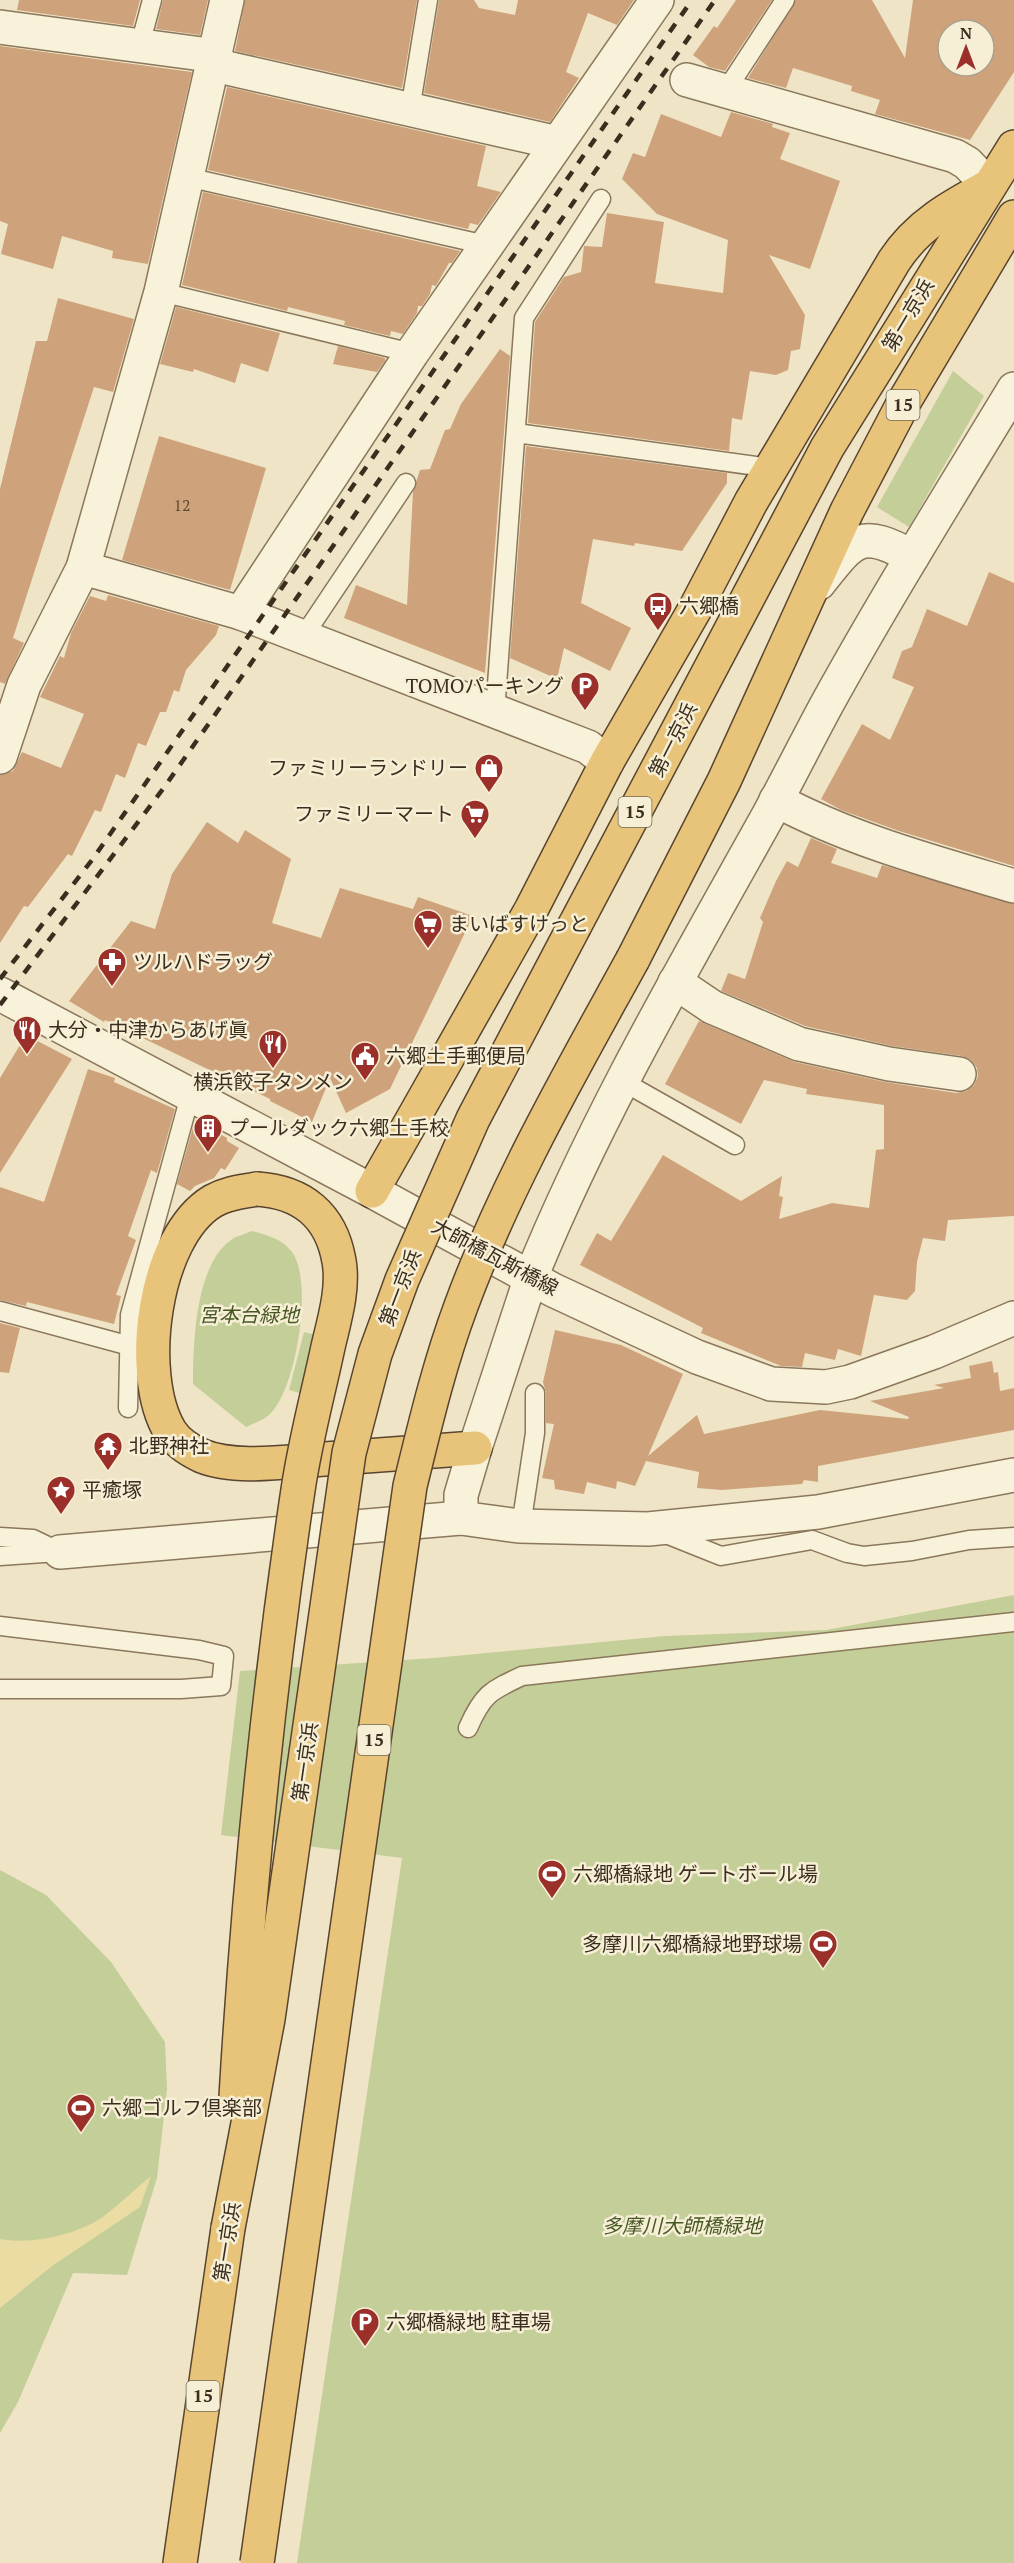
<svg xmlns="http://www.w3.org/2000/svg" width="1014" height="2563" font-family="'PT Serif','Noto Sans JP',serif">
  <rect width="100%" height="100%" fill="#efe5c6"/>
  <g fill="#c4ce99">
    <polygon points="953,371 984,396 909,527 877,507"/>
    <path d="M252 1231C267 1235 282 1239 292 1252 314 1281 296 1390 270 1414 264 1420 254 1423 246 1427L193 1384C193 1345 195 1265 231 1240 236 1236 246 1234 252 1231Z"/>
    <polygon points="304,1332 321,1336 306,1395 289,1390"/>
    <polygon points="1014,1595 1014,2563 297,2563 402,1858 221,1835 240,1671 434,1658 665,1636 826,1630"/>
    <polygon points="0,1870 46,1895 111,1962 165,2042 167,2089 157,2178 127,2275 73,2273 18,2402 0,2433"/>
  </g>
  <path fill="#ebdca3" d="M151 2176 140 2207 52 2266 0 2308V2239C31 2245 78 2235 104 2216 120 2204 135 2189 151 2176Z"/>
  <g fill="#cea37b" fill-rule="evenodd">
    <polygon points="19,0 140,0 133,26 17,10"/>
    <polygon points="163,0 208,0 200,35 156,29"/>
    <polygon points="245,0 417,0 402,88 235,51"/>
    <polygon points="439,0 474,0 479,8 515,15 518,0 634,0 617,25 588,13 566,72 579,78 550,122 424,93"/>
    <polygon points="736,0 772,0 725,71 709,67 693,55 714,26 717,28"/>
    <path d="M796 0H872L905 58 913 0H1014V72L970 140 875 114 880 100 851 91 852 86 793 68 786 88 748 78ZM948 30H984V66H948Z"/>
    <polygon points="0,46 192,72 148,264 112,258 113,251 62,236 53,269 1,254 8,224 0,221"/>
    <polygon points="227,87 486,146 477,186 501,192 478,225 470,223 468,229 208,170"/>
    <polygon points="731,112 773,124 772,127 790,133 780,159 840,181 810,269 769,255 805,315 800,349 791,351 788,370 776,375 750,371 742,420 732,418 729,451 528,423 535,322 564,277 581,272 584,246 602,247 607,213 664,222 655,283 723,293 728,240 657,214 622,179 633,153 645,157 661,114 721,137"/>
    <polygon points="203,192 460,251 452,263 449,263 436,286 432,285 430,294 422,306 418,306 417,313 403,334 391,331 390,336 344,325 345,321 288,307 287,311 182,285"/>
    <polygon points="58,298 134,319 113,392 94,387 13,638 24,643 5,684 0,682 0,489 36,341 47,341"/>
    <polygon points="176,307 280,333 268,372 241,363 235,383 194,369 193,372 160,364"/>
    <polygon points="338,346 385,358 385,361 377,372 333,364"/>
    <polygon points="500,349 510,356 485,673 344,618 356,585 407,605 413,492 420,470 430,469 445,430 450,429 461,404"/>
    <polygon points="159,436 266,468 230,590 122,560"/>
    <polygon points="526,446 727,473 727,483 682,551 635,543 634,546 593,539 581,603 631,628 610,671 564,648 557,679 510,658"/>
    <polygon points="989,572 1014,583 1014,866 899,831 841,810 821,799 862,724 890,740 914,687 892,678 902,651 912,647 927,609 967,626"/>
    <polygon points="108,595 219,626 216,635 186,670 179,692 174,690 166,712 160,712 146,746 138,743 125,778 116,774 101,812 95,810 72,856 68,854 28,907 24,906 0,943 0,775 13,771 22,752 61,768 84,714 40,697 60,656 64,658 71,633 90,596 106,601"/>
    <polygon points="207,822 238,843 245,830 291,859 272,923 321,938 340,888 413,909 418,897 473,916 390,1089 346,1113 330,1078 312,1122 270,1101 270,1099 105,1020 104,1022 69,1001 131,921 155,929 172,874"/>
    <polygon points="811,838 837,849 831,863 877,878 882,865 1014,904 1014,1216 948,1220 945,1241 923,1238 917,1262 915,1291 907,1300 874,1295 861,1356 838,1349 835,1360 805,1353 802,1367 781,1366 701,1333 703,1328 580,1265 597,1233 611,1241 663,1155 741,1201 782,1176 779,1196 783,1197 779,1219 832,1203 869,1208 876,1150 884,1149 884,1105 806,1094 807,1089 764,1080 741,1124 665,1084 699,1021 795,1062 885,1082 956,1093 966,1091 974,1085 978,1076 977,1068 971,1060 962,1056 892,1046 805,1026 721,991 728,973 745,979 763,922 760,918 776,881 787,861 798,867"/>
    <polygon points="26,1035 72,1059 0,1173 0,1078"/>
    <polygon points="88,1069 115,1078 114,1082 175,1109 157,1173 151,1170 128,1236 136,1240 116,1295 121,1296 114,1324 27,1302 26,1306 0,1300 0,1187 44,1202"/>
    <polygon points="195,1120 227,1138 227,1141 239,1148 225,1170 221,1168 214,1178 195,1186 190,1191 177,1184"/>
    <polygon points="0,1323 20,1328 9,1373 0,1372"/>
    <polygon points="555,1330 621,1345 683,1374 648,1456 697,1415 704,1434 820,1410 908,1419 909,1417 870,1401 944,1388 934,1385 971,1378 969,1366 992,1361 994,1373 998,1372 1000,1391 1014,1388 1014,1430 818,1466 818,1482 804,1480 802,1484 722,1490 697,1488 699,1472 646,1461 635,1486 617,1481 616,1489 587,1482 584,1494 555,1489 554,1480 542,1478 554,1424 546,1423 546,1393 543,1382"/>
  </g>
  <g fill="none" stroke-linecap="round" stroke-linejoin="round">
    <g stroke="#8b775b" stroke-width="21">
      <g id="service">
        <polyline points="140,45 152,0"/>
        <polyline points="725,92 785,0"/>
        <polyline points="410,110 428,0"/>
        <polyline points="187,177 486,245"/>
        <polyline points="161,292 412,353"/>
        <polyline points="516,433 771,468"/>
        <polyline points="303,637 406,483"/>
        <polyline points="495,712 524,318 601,199"/>
        <polyline points="622,1081 735,1145"/>
        <polyline points="0,1311 130,1346"/>
        <polyline points="128,1408 130,1315 190,1096"/>
        <polyline points="521,1526 535,1433 535,1393"/>
        <polyline points="666,1534 721,1556 812,1540 847,1553 864,1556 912,1551 969,1540 1014,1537"/>
        <polyline points="0,1537 33,1539 60,1552"/>
        <polyline points="0,1556 58,1552"/>
        <polyline points="0,1626 199,1650 224,1656 221,1686 181,1689 0,1689"/>
        <path d="M468 1728C483 1694 490 1691 522 1676L1014 1622"/>
      </g>
    </g>
    <g stroke="#8b775b" stroke-width="36">
      <g id="minor">
        <polyline points="0,27 202,54 227,68 545,140 555,146"/>
        <polyline points="687,80 955,156 967,163 989,186"/>
        <polyline points="83,568 241,613 588,747 607,762"/>
        <polyline points="241,613 412,353 657,0"/>
        <polyline points="0,757 24,685 83,568 161,292 227,0"/>
        <path d="M776 800C851 840 933 862 1014 886"/>
        <polyline points="675,982 712,1007 799,1044 889,1064 959,1074"/>
        <polyline points="461,1518 461,1495 475,1448 531,1277"/>
        <polyline points="60,1552 461,1518 519,1526 648,1529 818,1512 1014,1475"/>
      </g>
    </g>
    <g stroke="#8b775b" stroke-width="36">
      <g id="tertiary">
        <path d="M819 583C853 540 860 527 912 557"/>
        <polyline points="0,994 372,1191 553,1290 697,1357 771,1384 826,1387 850,1382 934,1352 1014,1318"/>
        <path d="M531 1277C596 1117 684 967 768 816 788 779 807 741 827 704 886 597 951 493 1014 389"/>
      </g>
    </g>
    <g stroke="#59452f" stroke-width="36">
      <g id="trunk">
        <polyline points="575,925 827,448 1014,147"/>
        <polyline points="633,959 724,781 847,511 905,400 1014,217"/>
        <path d="M257 1189C241 1192 227 1193 213 1201 153 1237 136 1375 170 1431 177 1442 191 1451 202 1456 236 1470 289 1461 325 1459 375 1455 425 1452 475 1448"/>
        <path d="M372 1191 531 910 607 762 695 609 751 502 894 261C917 225 952 206 989 186"/>
        <polyline points="180,2563 228,2228"/>
      </g>
    </g>
    <use href="#service" stroke="#f9f2da" stroke-width="18"/>
    <use href="#minor" stroke="#f9f2da" stroke-width="33"/>
    <use href="#tertiary" stroke="#f9f2da" stroke-width="33"/>
    <use href="#trunk" stroke="#e8c47a" stroke-width="33"/>
    <g stroke="#3b2e1f" stroke-width="4.5" stroke-dasharray="10 10" stroke-linecap="butt">
      <polyline points="0,979 92,860 692,0"/>
      <polyline points="0,1005 163,789 715,0"/>
    </g>
    <g stroke="#59452f" stroke-width="36" stroke-linecap="butt">
      <g id="trunk-bridge">
        <path d="M236 2097C248 1894 268 1691 298 1490 305 1442 318 1394 328 1347 334 1321 344 1289 339 1261 331 1215 302 1192 257 1189"/>
        <polyline points="228,2228 268,2019 349,1453 375,1354 402,1280 473,1119 575,925"/>
        <path d="M257 2563 410 1486C425 1425 439 1365 461 1306 506 1184 571 1072 633 959"/>
      </g>
    </g>
    <use href="#trunk-bridge" stroke="#e8c47a" stroke-width="33"/>
  </g>
  <defs>
    <g id="bus-pin" transform="scale(1.5)"><path d="M0 17L-7.5 6A9.5 9.5 0 1 1 7.5 6Z" fill="#9b302a" stroke="#f6efd6"/><path d="M-5-6H5V4H4V6H2V4H-2V6H-4V4H-5ZM-3.5-4V0h7V-4ZM-3.5 1.2v1.5H-2V1.2ZM2 1.2v1.5H3.5V1.2Z" fill="#fff"/></g>
    <g id="parking-pin" transform="scale(1.5)"><path d="M0 17L-7.5 6A9.5 9.5 0 1 1 7.5 6Z" fill="#9b302a" stroke="#f6efd6"/><path d="M-3.5-5.5H1a3.5 3.5 0 0 1 0 7H-1V5.5H-3.5ZM-1-3.4V-.6H.8a1.4 1.4 0 0 0 0-2.8Z" fill="#fff"/></g>
    <g id="shop-pin" transform="scale(1.5)"><path d="M0 17L-7.5 6A9.5 9.5 0 1 1 7.5 6Z" fill="#9b302a" stroke="#f6efd6"/><path d="M-5-2.5h2.3a2.7 3.5 0 0 1 5.4 0H5L5.5 6h-11ZM-1.5-2.5h3a1.5 2.3 0 0 0-3 0Z" fill="#fff"/></g>
    <g id="supermarket-pin" transform="scale(1.5)"><path d="M0 17L-7.5 6A9.5 9.5 0 1 1 7.5 6Z" fill="#9b302a" stroke="#f6efd6"/><path d="M-6-5.5h2.5l.6 2H6L4.5 2H-2.5L-4.4-4H-6ZM-1.5 3.2a1.3 1.3 0 1 0 .1 0ZM3 3.2a1.3 1.3 0 1 0 .1 0Z" fill="#fff"/></g>
    <g id="pharmacy-pin" transform="scale(1.5)"><path d="M0 17L-7.5 6A9.5 9.5 0 1 1 7.5 6Z" fill="#9b302a" stroke="#f6efd6"/><path d="M-2-6h4v4h4v4h-4v4h-4v-4h-4v-4h4Z" fill="#fff"/></g>
    <g id="restaurant-pin" transform="scale(1.5)"><path d="M0 17L-7.5 6A9.5 9.5 0 1 1 7.5 6Z" fill="#9b302a" stroke="#f6efd6"/><path d="M-5-6h1v4h1v-4h1v4h1v-4h1v5L-1.5 .5V6h-2V.5L-5-1ZM5-6V6H3V1.5H1.5Q1.5-4 5-6Z" fill="#fff"/></g>
    <g id="civic-pin" transform="scale(1.5)"><path d="M0 17L-7.5 6A9.5 9.5 0 1 1 7.5 6Z" fill="#9b302a" stroke="#f6efd6"/><path d="M-.6-6.5H3V-4.5H.6V-3L4-1V1h2V6H-6V1h2V-1L-.6-3ZM-1.2 2.5V6h2.4V2.5Z" fill="#fff"/></g>
    <g id="building-pin" transform="scale(1.5)"><path d="M0 17L-7.5 6A9.5 9.5 0 1 1 7.5 6Z" fill="#9b302a" stroke="#f6efd6"/><path d="M-4-6H4V6H1V3H-1V6H-4ZM-2.5-4.3h1.7v1.8h-1.7ZM.8-4.3h1.7v1.8H.8ZM-2.5-1h1.7V.8h-1.7ZM.8-1h1.7V.8H.8Z" fill="#fff"/></g>
    <g id="temple-pin" transform="scale(1.5)"><path d="M0 17L-7.5 6A9.5 9.5 0 1 1 7.5 6Z" fill="#9b302a" stroke="#f6efd6"/><path d="M0-6L5-2H3V0L6.5 2.5H4V6H1.5V3h-3V6H-4V2.5H-6.5L-3 0V-2H-5Z" fill="#fff"/></g>
    <g id="sight-pin" transform="scale(1.5)"><path d="M0 17L-7.5 6A9.5 9.5 0 1 1 7.5 6Z" fill="#9b302a" stroke="#f6efd6"/><path d="M0-6L1.8-2.2L6-1.7L2.9 1.2L3.7 5.4L0 3.3L-3.7 5.4L-2.9 1.2L-6-1.7L-1.8-2.2Z" fill="#fff"/></g>
    <g id="stadium-pin" transform="scale(1.5)"><path d="M0 17L-7.5 6A9.5 9.5 0 1 1 7.5 6Z" fill="#9b302a" stroke="#f6efd6"/><path d="M0-5a6.5 5 0 1 0 0 10a6.5 5 0 1 0 0-10ZM-3.5-1.8h7v3.6h-7Z" fill="#fff"/></g>
  </defs>
  <g fill-rule="evenodd">
    <use href="#bus-pin" x="658" y="606"/>
    <use href="#parking-pin" x="585" y="686"/>
    <use href="#shop-pin" x="489" y="768"/>
    <use href="#supermarket-pin" x="475" y="814"/>
    <use href="#supermarket-pin" x="428" y="924"/>
    <use href="#pharmacy-pin" x="112" y="962"/>
    <use href="#restaurant-pin" x="27" y="1030"/>
    <use href="#restaurant-pin" x="273" y="1044"/>
    <use href="#civic-pin" x="365" y="1056"/>
    <use href="#building-pin" x="208" y="1128"/>
    <use href="#temple-pin" x="108" y="1446"/>
    <use href="#sight-pin" x="61" y="1490"/>
    <use href="#stadium-pin" x="552" y="1874"/>
    <use href="#stadium-pin" x="823" y="1944"/>
    <use href="#stadium-pin" x="81" y="2108"/>
    <use href="#parking-pin" x="365" y="2322"/>
  </g>
  <g text-anchor="middle" stroke-width="5" stroke-linejoin="round" paint-order="stroke">
    <g font-size="16" fill="#604b36">
      <text x="182" y="511">12</text>
    </g>
    <g fill="#f6efd6" stroke="#736856" stroke-width="1.5">
      <rect x="886.5" y="390" width="33" height="30" rx="4.5"/>
      <rect x="618.5" y="797" width="33" height="30" rx="4.5"/>
      <rect x="357.5" y="1725" width="33" height="30" rx="4.5"/>
      <rect x="186.5" y="2381" width="33" height="30" rx="4.5"/>
    </g>
    <g font-size="18" font-weight="bold" fill="#3b2e1f">
      <text x="903" y="411">15</text>
      <text x="635" y="818">15</text>
      <text x="374" y="1746">15</text>
      <text x="203" y="2402">15</text>
    </g>
    <g font-size="20" fill="#3b2e1f" stroke="#f6efd6">
      <text transform="translate(908 315) rotate(-59)" y="7">第一京浜</text>
      <text transform="translate(673 740) rotate(-63)" y="7">第一京浜</text>
      <text transform="translate(495 1257) rotate(28)" y="7">大師橋瓦斯橋線</text>
      <text transform="translate(400 1288) rotate(-69)" y="7">第一京浜</text>
      <text transform="translate(305 1762) rotate(-82)" y="7">第一京浜</text>
      <text transform="translate(227 2242) rotate(-81)" y="7">第一京浜</text>
    </g>
    <g font-size="20" fill="#3b2e1f" stroke="#f6efd6" text-anchor="start">
      <text x="679" y="613">六郷橋</text>
      <text x="564" y="693" text-anchor="end">TOMOパーキング</text>
      <text x="468" y="775" text-anchor="end">ファミリーランドリー</text>
      <text x="454" y="821" text-anchor="end">ファミリーマート</text>
      <text x="449" y="931">まいばすけっと</text>
      <text x="133" y="969">ツルハドラッグ</text>
      <text x="48" y="1037">大分・中津からあげ眞</text>
      <text x="386" y="1063">六郷土手郵便局</text>
      <text x="273" y="1089" text-anchor="middle">横浜餃子タンメン</text>
      <text x="229" y="1135">プールダック六郷土手校</text>
      <text x="129" y="1453">北野神社</text>
      <text x="82" y="1497">平癒塚</text>
      <text x="573" y="1881">六郷橋緑地 ゲートボール場</text>
      <text x="802" y="1951" text-anchor="end">多摩川六郷橋緑地野球場</text>
      <text x="102" y="2115">六郷ゴルフ倶楽部</text>
      <text x="386" y="2329">六郷橋緑地 駐車場</text>
    </g>
    <g font-size="20" font-style="italic" fill="#485825" stroke="#f6efd6">
      <text x="249" y="1322">宮本台緑地</text>
      <text x="682" y="2233">多摩川大師橋緑地</text>
    </g>
  </g>
  <g transform="translate(966 48)"><circle r="28" fill="#f6efd6" stroke="#aba28d" stroke-width="1.5"/>
  <path d="M0-4.5L10 22L0 15L-10 22Z" fill="#9b302a"/>
  <text y="-9" font-size="16" font-weight="bold" text-anchor="middle" fill="#3b2e1f">N</text>
  </g>
</svg>
